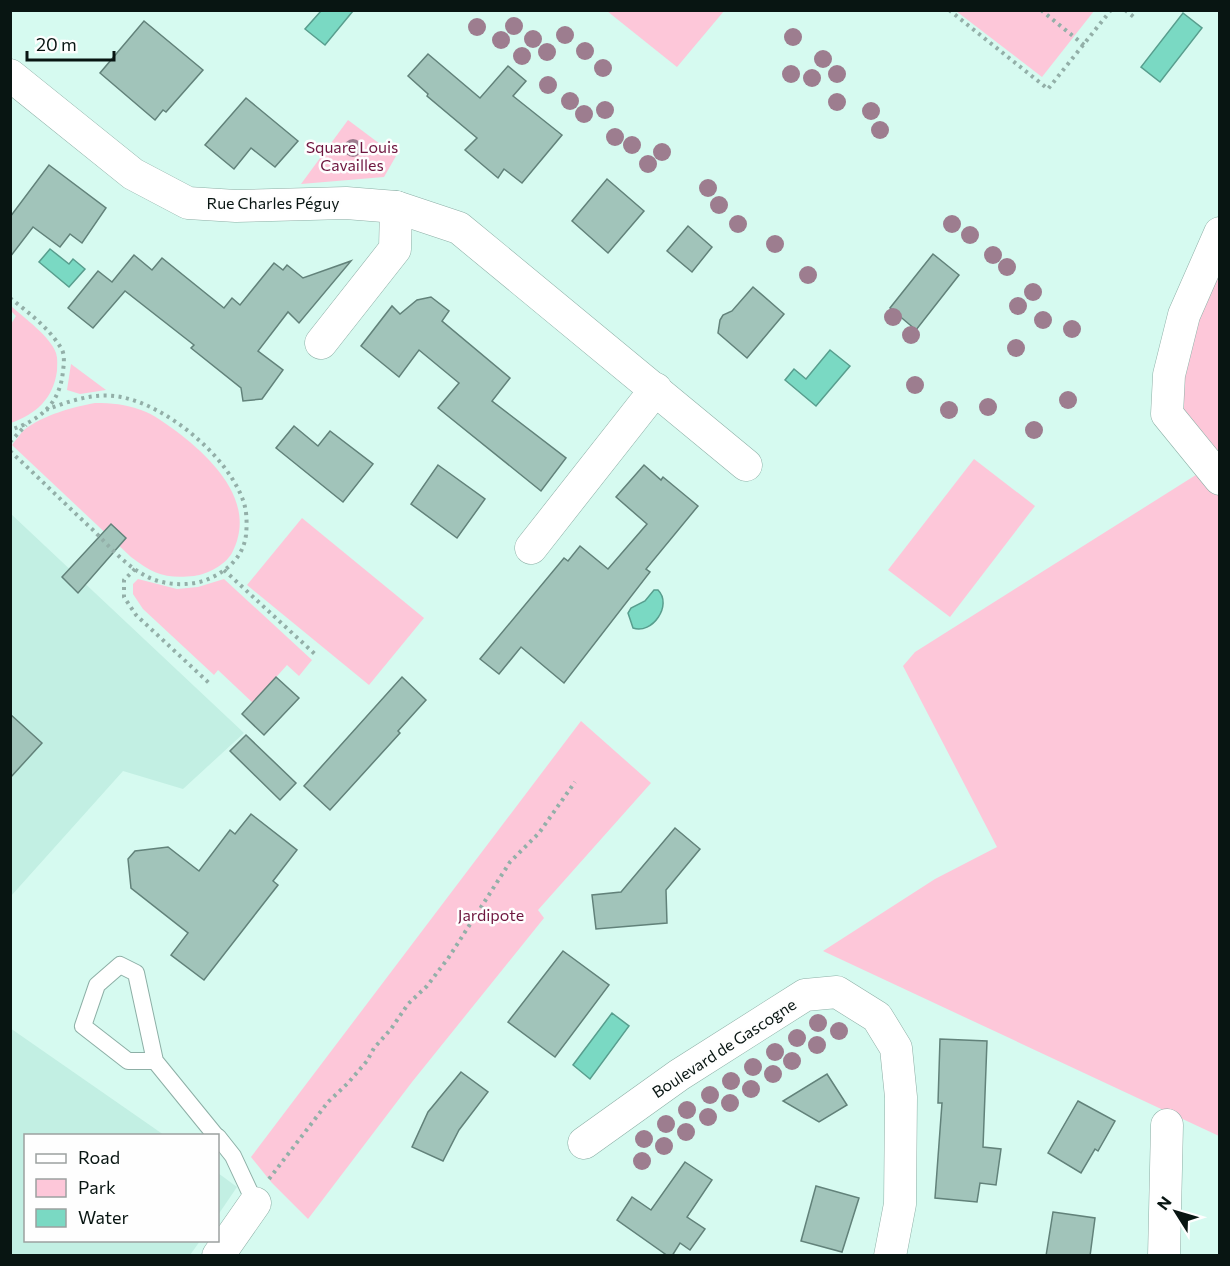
<svg xmlns="http://www.w3.org/2000/svg" width="1230" height="1266" font-family="Commissioner,sans-serif">
  <rect width="100%" height="100%" fill="#d6faf0"/>
  <g fill="#c2efe3">
    <polygon points="11,514 244,733 183,789 123,771 11,896"/>
    <polygon points="10,1028 164,1135 26,1136 26,1240 200,1241 190,1255 11,1255"/>
    <polygon points="218,1173 237,1187 218,1215"/>
  </g>
  <g fill="#fdc7d9">
    <polygon points="607,11 724,11 677,67"/>
    <polygon points="956,11 1094,11 1042,77"/>
    <polygon points="348,120 396,156 384,177 301,184"/>
    <polygon points="1219,263 1219,463 1179,414 1181,361"/>
    <path d="M11 306C24 318 50 336 56 353 58 359 57 365 57 371 53 399 36 414 11 423V324L16 316 11 311Z"/>
    <polygon points="71,364 106,390 80,394 67,390"/>
    <path d="M95 403C112 403 125 404 141 410 153 414 165 423 176 431 213 459 258 503 232 553 225 565 208 574 194 576 166 579 153 574 131 557L12 445C16 440 20 434 24 430 43 415 73 407 95 403Z"/>
    <polygon points="974,459 1035,506 950,617 888,570"/>
    <polygon points="1199,473 1220,498 1219,1136 823,951 935,879 997,847 903,666 915,652"/>
    <polygon points="302,518 424,618 369,685 247,585"/>
    <polygon points="138,579 177,589 198,587 224,579 312,660 299,676 287,665 253,703 218,670 214,675 143,609 133,594 133,584"/>
    <polygon points="581,721 651,783 538,910 544,918 412,1082 308,1219 272,1183 251,1157"/>
  </g>
  <g fill="#7ad9c3" stroke="#589e8e" stroke-width="1.5">
    <polygon points="321,11 353,11 325,45 305,29"/>
    <polygon points="1183,13 1202,28 1160,82 1141,67"/>
    <polygon points="50,249 69,264 73,259 85,269 69,287 39,262"/>
    <polygon points="830,350 850,366 816,406 785,380 794,369 806,379"/>
    <path d="M654 590H658C673 605 652 635 633 628L628 613 631 608 645 601Z"/>
    <polygon points="612,1013 629,1026 590,1079 573,1065"/>
  </g>
  <g fill="#a1c4ba" stroke="#62827a" stroke-width="1.5">
    <polygon points="144,21 203,70 166,112 163,110 155,120 100,73"/>
    <polygon points="428,54 480,98 508,66 526,81 513,96 562,135 522,183 504,169 498,178 465,150 477,138 427,96 428,94 408,76"/>
    <polygon points="246,98 298,141 275,167 251,148 234,169 205,145"/>
    <polygon points="49,165 106,208 82,243 70,234 60,247 33,227 10,257 10,217"/>
    <polygon points="607,179 644,211 608,253 572,221"/>
    <polygon points="688,226 712,247 692,272 667,251"/>
    <polygon points="933,254 959,275 916,330 890,308"/>
    <polygon points="134,255 152,270 162,258 224,308 232,298 240,305 274,263 283,270 287,265 303,278 351,261 299,323 288,312 258,351 283,370 262,399 243,401 241,388 191,348 194,345 125,291 93,328 68,308 98,271 112,282"/>
    <polygon points="753,287 784,314 747,358 718,333 720,320 723,315 732,311"/>
    <polygon points="431,297 449,311 442,321 510,378 492,401 566,458 541,491 438,408 459,383 419,350 399,377 361,346 392,306 400,314 417,300"/>
    <polygon points="294,426 318,446 330,431 373,464 343,502 276,448"/>
    <polygon points="438,465 485,499 457,538 411,504"/>
    <polygon points="644,465 661,480 663,477 698,506 646,569 650,572 564,683 521,647 499,674 480,659 564,558 568,561 580,546 608,569 647,524 616,497"/>
    <polygon points="111,524 126,538 78,593 62,577"/>
    <polygon points="276,677 299,698 264,735 242,714"/>
    <polygon points="402,677 426,700 398,731 400,733 330,810 304,786"/>
    <polygon points="10,714 42,743 10,778"/>
    <polygon points="246,735 296,783 280,800 230,751"/>
    <polygon points="251,814 297,850 273,881 278,885 204,980 171,955 188,933 131,888 128,859 135,851 168,847 199,871 230,830 235,834"/>
    <polygon points="675,828 700,849 666,890 667,923 596,929 592,895 621,892"/>
    <polygon points="563,951 609,985 555,1057 508,1022"/>
    <polygon points="940,1039 987,1041 983,1147 1001,1149 996,1185 980,1183 977,1202 935,1198 942,1103 938,1103"/>
    <polygon points="461,1072 488,1092 459,1130 443,1161 412,1147 428,1112"/>
    <polygon points="827,1074 847,1105 819,1122 783,1101"/>
    <polygon points="1078,1101 1115,1121 1098,1151 1095,1149 1081,1173 1048,1153"/>
    <polygon points="685,1162 712,1180 687,1217 705,1229 690,1250 680,1243 672,1256 668,1256 617,1220 632,1197 651,1210"/>
    <polygon points="816,1186 859,1198 842,1252 801,1241"/>
    <polygon points="1053,1212 1095,1218 1090,1256 1046,1256"/>
  </g>
  <g fill="none" stroke-linecap="round" stroke-linejoin="round">
    <g stroke="#8dafa6" stroke-width="18">
      <g id="lane">
        <polyline points="155,1061 128,1061 83,1026 97,985 120,965 136,973 155,1061 216,1136"/>
        <polyline points="218,1137 233,1156 255,1203"/>
      </g>
    </g>
    <g stroke="#8dafa6" stroke-width="33">
      <g id="street">
        <polyline points="10,75 133,174 188,203 236,206 346,203 396,207 459,228 746,465"/>
        <polyline points="1220,233 1184,315 1169,375 1167,414 1220,479"/>
        <polyline points="321,343 395,249 396,207"/>
        <polyline points="531,548 656,389"/>
        <polyline points="584,1143 679,1075 805,995 837,992 877,1017 896,1048 901,1097 900,1204 890,1256"/>
        <polyline points="218,1256 255,1203"/>
        <polyline points="1164,1256 1167,1125"/>
      </g>
    </g>
    <g stroke="#93afa8" stroke-width="4" stroke-dasharray="3 4.5" stroke-linecap="butt">
      <polyline points="949,10 1048,89 1111,10"/>
      <polyline points="1041,10 1084,45"/>
      <polyline points="1125,10 1135,18"/>
      <path d="M10 298C28 312 49 328 61 348 65 354 64 363 63 371 60 403 41 420 10 430"/>
      <polyline points="10,442 26,425"/>
      <path d="M10 451C38 477 65 504 93 530 109 546 124 564 144 575 161 585 187 587 206 580 226 572 243 558 246 535 247 525 247 513 244 503 229 457 168 406 121 397 95 392 69 401 46 410"/>
      <polyline points="135,569 124,580 124,597 136,615 209,683"/>
      <polyline points="224,570 317,656"/>
      <polyline points="269,1179 328,1102 348,1083 367,1061 374,1048 391,1029 408,1004 427,986 449,957 510,862 539,833 575,782"/>
    </g>
    <use href="#lane" stroke="#fff" stroke-width="16"/>
    <use href="#street" stroke="#fff" stroke-width="32"/>
  </g>
  <g fill="#9d7d8f">
    <circle cx="514" cy="26" r="9"/>
    <circle cx="477" cy="27" r="9"/>
    <circle cx="565" cy="35" r="9"/>
    <circle cx="793" cy="37" r="9"/>
    <circle cx="533" cy="39" r="9"/>
    <circle cx="501" cy="40" r="9"/>
    <circle cx="585" cy="51" r="9"/>
    <circle cx="547" cy="52" r="9"/>
    <circle cx="522" cy="56" r="9"/>
    <circle cx="823" cy="59" r="9"/>
    <circle cx="603" cy="68" r="9"/>
    <circle cx="791" cy="74" r="9"/>
    <circle cx="837" cy="74" r="9"/>
    <circle cx="812" cy="78" r="9"/>
    <circle cx="548" cy="85" r="9"/>
    <circle cx="570" cy="101" r="9"/>
    <circle cx="837" cy="102" r="9"/>
    <circle cx="605" cy="110" r="9"/>
    <circle cx="871" cy="111" r="9"/>
    <circle cx="584" cy="114" r="9"/>
    <circle cx="880" cy="130" r="9"/>
    <circle cx="615" cy="137" r="9"/>
    <circle cx="632" cy="145" r="9"/>
    <circle cx="353" cy="148" r="9"/>
    <circle cx="662" cy="152" r="9"/>
    <circle cx="648" cy="164" r="9"/>
    <circle cx="708" cy="188" r="9"/>
    <circle cx="719" cy="205" r="9"/>
    <circle cx="738" cy="224" r="9"/>
    <circle cx="952" cy="224" r="9"/>
    <circle cx="970" cy="235" r="9"/>
    <circle cx="775" cy="244" r="9"/>
    <circle cx="993" cy="255" r="9"/>
    <circle cx="1007" cy="267" r="9"/>
    <circle cx="808" cy="275" r="9"/>
    <circle cx="1033" cy="292" r="9"/>
    <circle cx="1018" cy="306" r="9"/>
    <circle cx="893" cy="317" r="9"/>
    <circle cx="1043" cy="320" r="9"/>
    <circle cx="1072" cy="329" r="9"/>
    <circle cx="911" cy="335" r="9"/>
    <circle cx="1016" cy="348" r="9"/>
    <circle cx="915" cy="385" r="9"/>
    <circle cx="1068" cy="400" r="9"/>
    <circle cx="988" cy="407" r="9"/>
    <circle cx="949" cy="410" r="9"/>
    <circle cx="1034" cy="430" r="9"/>
    <circle cx="818" cy="1023" r="9"/>
    <circle cx="839" cy="1031" r="9"/>
    <circle cx="797" cy="1038" r="9"/>
    <circle cx="817" cy="1045" r="9"/>
    <circle cx="775" cy="1052" r="9"/>
    <circle cx="792" cy="1061" r="9"/>
    <circle cx="753" cy="1067" r="9"/>
    <circle cx="773" cy="1074" r="9"/>
    <circle cx="731" cy="1081" r="9"/>
    <circle cx="751" cy="1089" r="9"/>
    <circle cx="710" cy="1095" r="9"/>
    <circle cx="730" cy="1103" r="9"/>
    <circle cx="687" cy="1110" r="9"/>
    <circle cx="708" cy="1117" r="9"/>
    <circle cx="666" cy="1124" r="9"/>
    <circle cx="686" cy="1132" r="9"/>
    <circle cx="644" cy="1139" r="9"/>
    <circle cx="664" cy="1146" r="9"/>
    <circle cx="642" cy="1161" r="9"/>
  </g>
  <g text-anchor="middle" stroke-width="5" stroke-linejoin="round" paint-order="stroke">
    <g font-size="16" fill="#6e163f" stroke="#fefefe">
      <text x="352" y="153">Square Louis<tspan x="352" dy="18">Cavailles</tspan></text>
      <text x="491" y="921">Jardipote</text>
    </g>
    <g font-size="16" fill="#081512" stroke="#fefefe">
      <text x="273" y="209">Rue Charles Péguy</text>
      <text transform="translate(724 1048) rotate(-33)" y="6">Boulevard de Gascogne</text>
    </g>
  </g>
  <rect width="1230" height="1266" fill="none" stroke="#081512" stroke-width="24"/>
  <rect x="24" y="1134" width="195" height="108" fill="#fefefe" stroke="#9ca1a0" stroke-width="1.5"/>
  <rect x="36" y="1154" width="30" height="9" fill="#ffffff" stroke="#9ca1a0" stroke-width="1.5"/>
  <text x="78" y="1164" font-size="18" fill="#081512">Road</text>
  <rect x="36" y="1179" width="30" height="18" fill="#fdc7d9" stroke="#9ca1a0" stroke-width="1.5"/>
  <text x="78" y="1194" font-size="18" fill="#081512">Park</text>
  <rect x="36" y="1209" width="30" height="18" fill="#7ad9c3" stroke="#9ca1a0" stroke-width="1.5"/>
  <text x="78" y="1224" font-size="18" fill="#081512">Water</text>
  <g transform="translate(1176 1212) rotate(307)" stroke="#fefefe" stroke-width="4.5" paint-order="stroke">
  <path d="M0-4.5L10 22L0 15L-10 22Z" fill="#081512"/>
  <text y="-9" font-size="16" font-weight="bold" text-anchor="middle" fill="#081512">N</text>
  </g>
  <path d="M27 51v9h87v-9" fill="none" stroke="#081512" stroke-width="3"/>
  <text x="36" y="51" font-size="18" fill="#081512" stroke="#fefefe" stroke-width="4.5" paint-order="stroke">20 m</text>
</svg>
